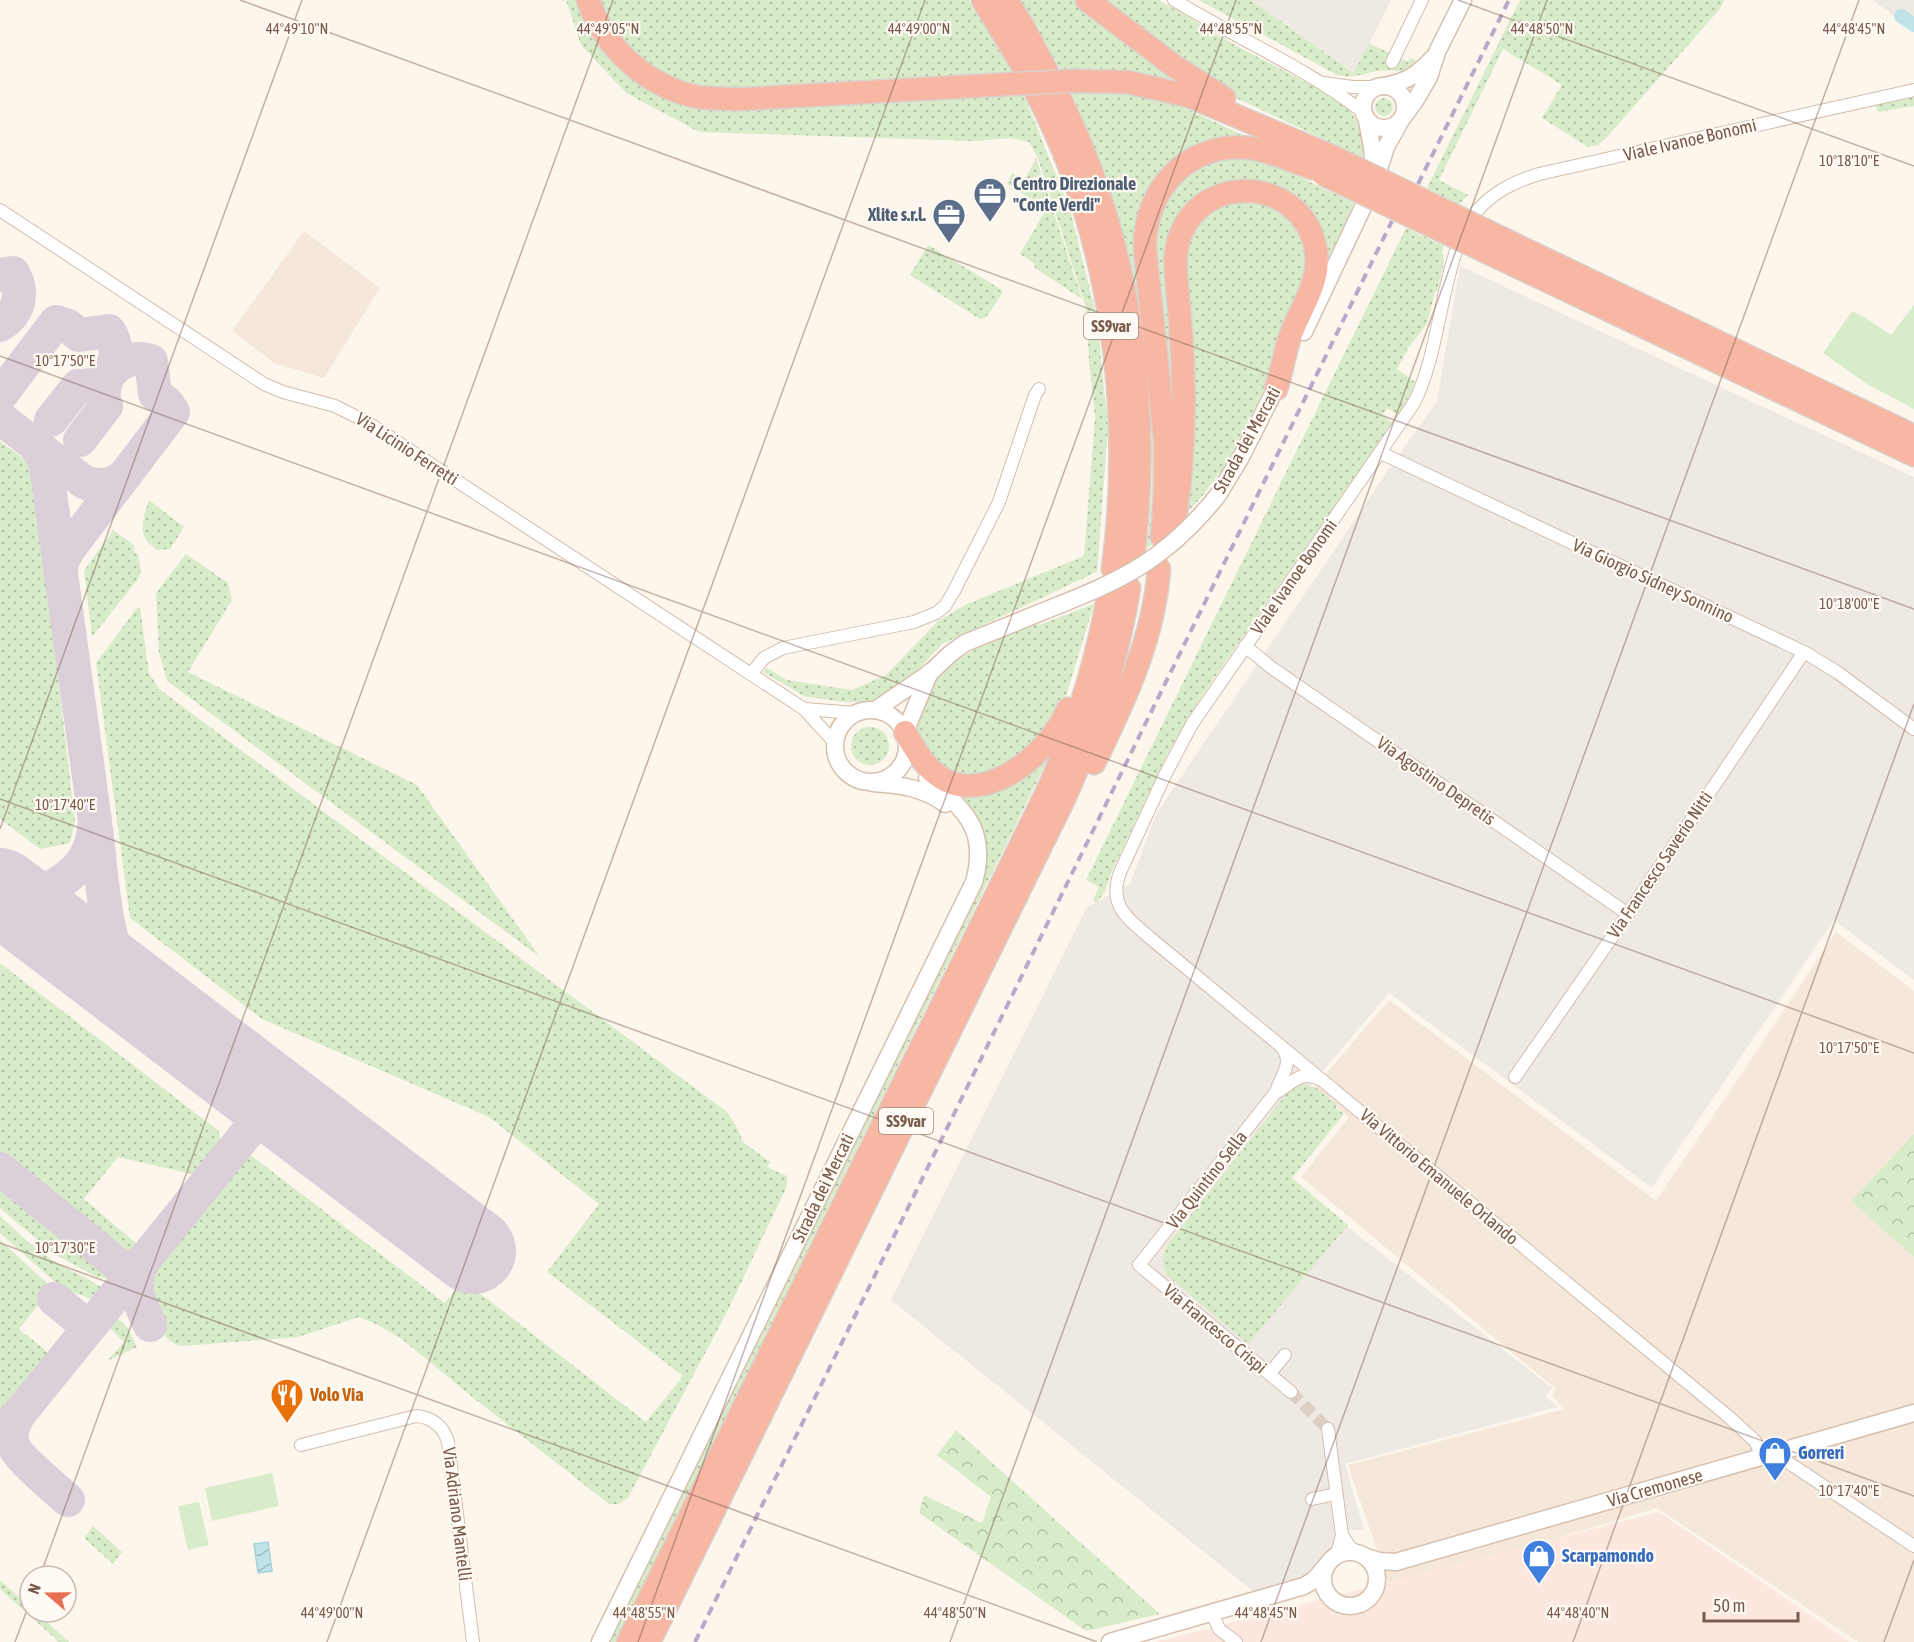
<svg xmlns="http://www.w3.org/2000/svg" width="1914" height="1642" font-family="'Asap Condensed',sans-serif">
  <defs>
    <pattern id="grass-dots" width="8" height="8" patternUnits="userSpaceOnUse" patternTransform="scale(1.5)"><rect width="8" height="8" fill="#d8ecc9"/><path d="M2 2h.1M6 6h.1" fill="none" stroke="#b4c2a5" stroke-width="1.8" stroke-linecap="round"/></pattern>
    <pattern id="forest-crowns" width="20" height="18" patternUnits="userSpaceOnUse" patternTransform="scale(1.5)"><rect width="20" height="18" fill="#d8ecc9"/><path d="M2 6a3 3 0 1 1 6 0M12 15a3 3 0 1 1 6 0" fill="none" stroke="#b4c2a5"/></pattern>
    <pattern id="water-waves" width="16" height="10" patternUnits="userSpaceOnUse" patternTransform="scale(1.5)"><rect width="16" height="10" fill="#bfe3e8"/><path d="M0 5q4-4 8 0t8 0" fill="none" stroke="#a0bbbe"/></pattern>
  </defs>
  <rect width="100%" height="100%" fill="#fdf6ec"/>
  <g fill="#f5e8da">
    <polygon points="304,231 380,288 324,378 274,363 232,331"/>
    <polygon points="1836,932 1914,991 1914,1642 1858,1642 1657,1508 1390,1588 1348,1465 1565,1409 1552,1396 1556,1389 1301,1177 1349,1117 1313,1089 1389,1000 1656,1201"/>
  </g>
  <polygon fill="#fde8e0" points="1659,1512 1850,1642 1156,1642"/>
  <g fill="#efe9e4">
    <polygon points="1251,0 1391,0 1355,73"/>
    <polygon points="1872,0 1914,0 1914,30"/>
    <polygon points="1460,266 1914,477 1914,980 1834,920 1652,1188 1389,993 1306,1091 1287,1179 1552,1388 1545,1396 1558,1407 1345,1464 1364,1530 1348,1530 1309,1578 1255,1593 891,1300 1087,907 1130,884 1156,814 1393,463 1437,401"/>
  </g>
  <g fill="url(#grass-dots)">
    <polygon points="566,0 579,0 580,8 609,59 666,98 728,108 1024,95 1070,210 1097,318 1108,427 1097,572 942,644 919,669 900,687 869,702 842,702 804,696 763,672 767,668 787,680 852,690 886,675 938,621 965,605 1084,556 1095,417 1089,360 1086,308 1038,158 1029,142 1010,138 972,141 699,132 626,93 581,45"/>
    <polygon points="597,0 969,0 1014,74 723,90 686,84 658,71 624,45"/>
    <polygon points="1020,0 1077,0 1205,94 1061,71"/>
    <path d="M1097 0H1159L1235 45 1340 100C1359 115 1363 138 1368 160L1234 97Z"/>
    <path d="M1199 0H1251L1354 73 1369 43 1408 62 1410 58 1417 61C1403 77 1393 68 1376 71 1362 75 1352 78 1337 75Z"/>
    <polygon points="1520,0 1724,0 1719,10 1607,137 1598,145 1588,147 1542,118 1562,85 1503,49 1439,180 1468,195 1459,204 1427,188"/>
    <path d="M1115 90 1172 102 1247 137 1156 185 1154 394 1155 542 1147 548C1164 392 1137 235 1071 92Z"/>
    <polygon points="1914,97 1914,106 1878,112 1875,105"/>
    <circle cx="1384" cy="107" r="9"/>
    <polygon points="1228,155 1282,165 1304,179 1354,203 1324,268 1286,194 1188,208 1176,348 1171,434 1154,220 1181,176"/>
    <polygon points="1036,158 1082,299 1035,268 1034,263 1020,254 1047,208 1007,184 1012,173 1024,181"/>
    <polygon points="1243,197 1288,213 1311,254 1266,386 1221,474 1219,473 1204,494 1182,518 1183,252 1203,214"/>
    <polygon points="1406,228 1444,246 1442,253 1444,262 1437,291 1435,292 1427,324 1409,347 1397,369 1415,382 1409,397 1398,415 1388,408 1382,415 1393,423 1214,678 1187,719 1166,757 1112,871 1105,891 1097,903 1093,900 1099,887 1086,880"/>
    <polygon points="928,245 1002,290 1002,294 986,317 980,319 910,275"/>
    <path d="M0 442C24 458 30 459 36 489L75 821 70 843 40 849 0 819Z"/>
    <path d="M149 500 184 527 170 549 157 550C154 547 148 543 146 540 139 527 145 512 149 500Z"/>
    <polygon points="113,530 134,545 135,552 138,555 141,571 138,579 92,637 84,571"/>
    <polygon points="186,554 228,583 232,600 188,672 417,785 540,957 167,681 159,652 156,593"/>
    <path d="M1094 604 1063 706 1023 757 977 777 939 770C933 759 919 740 917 729 916 720 921 711 924 702 944 653 993 642 1038 623L1039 625Z"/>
    <path d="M137 608H140L149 673 159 689 727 1112 738 1129 743 1142 770 1162 767 1167 787 1176V1186L728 1310 628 1498 619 1504H609L471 1396 403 1340 378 1325 359 1317 298 1337 182 1346C176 1345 170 1342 166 1337 156 1324 142 1288 147 1273L245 1151 445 1303 463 1280 646 1422 683 1376 547 1272 599 1204 489 1117 262 1019 130 918 96 663Z"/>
    <circle cx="870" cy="746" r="19"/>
    <path d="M1044 760 1047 761 615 1642H610L978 894C993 854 989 819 955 792Z"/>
    <polygon points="0,963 219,1131 221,1151 201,1176 118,1157 84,1199 142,1248 131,1261 119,1260 0,1164"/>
    <path d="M1305 1084 1316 1088 1336 1104V1108L1344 1114 1292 1178 1348 1225 1248 1344 1170 1278C1161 1267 1161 1255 1169 1243L1288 1092 1294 1087Z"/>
    <polygon points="0,1175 119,1271 121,1273 111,1279 97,1277 54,1254 0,1208"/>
    <path d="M0 1216C17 1231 34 1249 54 1261 71 1272 90 1278 106 1291L98 1301 68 1291 57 1282 56 1283 0 1233Z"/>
    <polygon points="0,1240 52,1288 19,1329 44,1349 48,1354 2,1411 0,1411"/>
    <polygon points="114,1315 128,1328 137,1347 107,1361 124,1342 106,1324"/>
    <polygon points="93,1526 122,1552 113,1564 84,1538"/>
    <polygon points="0,1580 30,1607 30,1612 36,1612 69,1642 59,1642 0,1589"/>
  </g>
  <g fill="url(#forest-crowns)">
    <polygon points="1914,1134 1914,1257 1851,1201"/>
    <polygon points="956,1430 1160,1614 1086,1631 919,1513 924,1495 982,1523 991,1497 937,1455"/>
  </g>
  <g fill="#d8ecc9">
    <polygon points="1914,305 1914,409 1867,384 1823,353 1852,311 1864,317 1891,335"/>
    <polygon points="272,1473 279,1506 212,1521 205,1488"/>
    <polygon points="199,1502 209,1545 188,1550 178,1506"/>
  </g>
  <polygon fill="url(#water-waves)" stroke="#a5d3da" stroke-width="1.5" points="268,1542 272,1571 258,1573 254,1544"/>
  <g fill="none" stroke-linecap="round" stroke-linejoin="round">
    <polyline stroke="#bfe3e8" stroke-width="14" points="1901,16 1914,25"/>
    <g stroke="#dbcfda" stroke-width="34">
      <path d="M0 275 13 273C24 292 20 313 0 325"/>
      <path d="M0 396 56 322 68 326 79 335 109 331C126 357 108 388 78 386L51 420"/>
      <path d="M0 418 84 482C100 488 115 486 127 473"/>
      <path d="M61 573 62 561 68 550 173 412 167 403 155 394 151 361C122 352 96 377 106 406L80 440"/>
      <path d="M96 829C101 867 104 937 124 970 137 991 157 1007 175 1024"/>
      <path d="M0 888C28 904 65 885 83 861 91 849 94 835 95 821L48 479 44 458 34 444"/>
      <polyline points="0,1169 125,1270 132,1269 145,1259"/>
      <path d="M145 1259C129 1283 139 1302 150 1325"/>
      <polyline points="54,1299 81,1321 92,1321 98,1317"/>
      <path d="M20 1413C15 1421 10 1431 12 1441 14 1456 55 1488 68 1500"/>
      <path d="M0 1435 20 1413 251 1128C261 1109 259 1090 243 1076"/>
    </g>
    <polyline stroke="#dbcfda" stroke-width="86" points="0,891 473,1251"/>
    <polyline stroke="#dcd0c4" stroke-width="12" stroke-dasharray="12 6" stroke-linecap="butt" points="1291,1392 1328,1429"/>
    <g stroke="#d1beb0" stroke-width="14">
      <g id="street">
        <path d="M1174 0C1236 38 1305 67 1363 112"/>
        <polyline points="1392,62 1422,0"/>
        <polyline points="1324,83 1352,87 1377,87"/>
        <polyline points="0,210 264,384 283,392 335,406 367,422 804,709"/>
        <path d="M1476 212C1494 191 1514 182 1539 174L1914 90"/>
        <path d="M1456 251C1439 301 1437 356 1414 403L1192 724 1166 773 1121 870C1107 904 1126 917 1149 937L1729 1417 1755 1441 1762 1456"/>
        <polyline points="1381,453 1804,652 1837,672 1914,729"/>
        <polyline points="1245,646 1272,668 1628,914"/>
        <polyline points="751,674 764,658 783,648 914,622 936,613 945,606 954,591 999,502 1035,395 1039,389"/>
        <polyline points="835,743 804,709 856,713"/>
        <path d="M1282 1047C1294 1064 1281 1075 1276 1092L1139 1265 1291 1392"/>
        <polyline points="1515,1077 1628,914 1804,652"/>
        <path d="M1277 1092C1294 1083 1298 1070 1320 1079"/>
        <polyline points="1269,1374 1285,1355"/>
        <polyline points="1328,1429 1342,1535 1338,1550 1333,1558"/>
        <path d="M301 1445 416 1416C432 1417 444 1427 448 1442L473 1642"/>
        <polyline points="1774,1453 1914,1546"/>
        <polyline points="1312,1499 1336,1494"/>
        <polyline points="1342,1535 1350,1547 1358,1553"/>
        <polyline points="1212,1613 1219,1629 1236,1642"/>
      </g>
    </g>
    <g stroke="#d6c0b0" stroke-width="19">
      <g id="secondary">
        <circle cx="1384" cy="107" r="21"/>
        <path d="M1385 86C1408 81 1417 75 1433 58"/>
        <polyline points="1404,116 1415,101 1429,77 1437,52 1463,0"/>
        <polyline points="1367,121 1372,147 1373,162"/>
        <polyline points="1380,166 1386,147 1401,120"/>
        <polyline points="1304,332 1363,207"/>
        <polyline points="1218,495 1241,457 1280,380"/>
        <circle cx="871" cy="746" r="36"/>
        <polyline points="875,710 931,672 951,653 965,643 1049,609"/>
        <polyline points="905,732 930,672"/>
        <path d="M873 783C899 785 923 787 945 804"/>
        <circle cx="1350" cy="1579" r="27"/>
        <polyline points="1366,1557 1379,1561 1396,1562 1914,1413"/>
        <path d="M600 1642 974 882C989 828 963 809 927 778"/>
        <polyline points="1110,1642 1304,1586 1314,1580 1327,1565"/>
      </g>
    </g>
    <g stroke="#dad1cd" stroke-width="25">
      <g id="highway">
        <path d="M588 0C605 48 647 87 698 97 714 99 729 99 745 99L1011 84"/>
        <polyline points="983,0 1027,73"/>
        <polyline points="1006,0 1021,23 1047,72"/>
        <polyline points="1087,0 1174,66 1224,98"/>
        <polyline points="1074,81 1127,82 1189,96 1331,156"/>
        <path d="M1057 93C1129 236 1152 400 1133 558"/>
        <path d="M1037 94C1112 239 1134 408 1113 569"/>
        <polyline points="1501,238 1914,436"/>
        <polyline points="1493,255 1914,455"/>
        <path d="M1174 526C1182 475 1185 424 1183 372 1182 346 1180 320 1178 295 1176 275 1173 255 1180 236 1205 169 1305 179 1316 251 1321 283 1300 308 1290 337 1284 354 1282 372 1276 389"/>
        <path d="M1162 537 1165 493V439L1145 250C1143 190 1188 141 1250 148 1268 150 1295 162 1312 168"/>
        <path d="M905 732C916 751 926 771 947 781 993 802 1052 749 1068 709"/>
        <path d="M1094 763C1124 702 1154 638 1159 569"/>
        <path d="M628 1642 1046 794C1075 731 1096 665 1108 598"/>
        <path d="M649 1642 1063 801C1094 733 1117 662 1129 588"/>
      </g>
    </g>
    <use href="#street" stroke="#fff" stroke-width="12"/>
    <use href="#secondary" stroke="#fff" stroke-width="16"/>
    <use href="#highway" stroke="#f7b7a3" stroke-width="22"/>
    <g stroke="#b9a8c9" stroke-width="4" stroke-dasharray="9 6" stroke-linecap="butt">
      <polyline points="1418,184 1509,0"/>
      <polyline points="695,1642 1392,221"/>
    </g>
    <g stroke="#d6c0b0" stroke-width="19" stroke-linecap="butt">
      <path id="secondary-bridge" d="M1049 609C1123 580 1167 559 1218 495"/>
    </g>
    <g stroke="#dad1cd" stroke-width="25" stroke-linecap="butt">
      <g id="highway-bridge">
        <polyline points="1011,84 1074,81"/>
        <polyline points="1331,156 1501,238"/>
        <polyline points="1323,174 1493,255"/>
      </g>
    </g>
    <use href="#secondary-bridge" stroke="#fff" stroke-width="16"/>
    <use href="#highway-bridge" stroke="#f7b7a3" stroke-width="22"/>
  </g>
  <path fill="none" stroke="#7a5c4d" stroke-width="1.5" stroke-opacity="0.45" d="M240 0 1914 609M1458 0 1914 166M0 356 1914 1053M0 799 1914 1496M0 829 302 0M0 1243 1097 1642M40 1576 613 0M15 1642 30 1602M327 1642 925 0M638 1642 1236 0M950 1642 1547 0M1261 1642 1859 0M1573 1642 1914 704M1884 1642 1914 1560"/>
  <defs>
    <g id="office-pin" transform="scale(1.725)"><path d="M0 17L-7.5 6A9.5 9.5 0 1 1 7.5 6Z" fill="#5c6f8a" stroke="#fffaf3"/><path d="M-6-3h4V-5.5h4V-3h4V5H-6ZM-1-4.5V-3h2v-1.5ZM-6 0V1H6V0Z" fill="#fff"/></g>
    <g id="restaurant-pin" transform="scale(1.725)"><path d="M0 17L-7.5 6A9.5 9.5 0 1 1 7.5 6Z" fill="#e8710a" stroke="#fffaf3"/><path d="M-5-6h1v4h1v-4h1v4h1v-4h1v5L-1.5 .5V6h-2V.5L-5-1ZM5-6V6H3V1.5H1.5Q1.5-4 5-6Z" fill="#fff"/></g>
    <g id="shop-pin" transform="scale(1.725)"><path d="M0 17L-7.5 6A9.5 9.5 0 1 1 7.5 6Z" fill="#3f7fe0" stroke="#fffaf3"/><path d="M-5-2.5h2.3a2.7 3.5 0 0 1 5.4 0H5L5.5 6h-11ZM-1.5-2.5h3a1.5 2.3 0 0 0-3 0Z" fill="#fff"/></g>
  </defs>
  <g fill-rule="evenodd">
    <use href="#office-pin" x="990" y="194"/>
    <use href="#office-pin" x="949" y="215"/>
    <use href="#restaurant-pin" x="287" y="1395"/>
    <use href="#shop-pin" x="1775" y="1453"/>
    <use href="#shop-pin" x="1539" y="1556"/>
  </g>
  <g text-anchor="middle" stroke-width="4.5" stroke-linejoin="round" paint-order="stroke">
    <g fill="#fffaf3" stroke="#a28b7f" stroke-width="1.5">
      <rect x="1084" y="313" width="54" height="26" rx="4.5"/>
      <rect x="879" y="1108" width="54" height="26" rx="4.5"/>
    </g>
    <g font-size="16" font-weight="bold" fill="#7a5c4d">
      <text x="1111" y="332">SS9var</text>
      <text x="906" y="1127">SS9var</text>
    </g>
    <g font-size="18" fill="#7a5c4d" stroke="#fffaf3">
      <text transform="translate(1690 140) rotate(-13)" y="6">Viale Ivanoe Bonomi</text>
      <text transform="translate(1247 440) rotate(-61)" y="6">Strada dei Mercati</text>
      <text transform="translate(407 449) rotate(33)" y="6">Via Licinio Ferretti</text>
      <text transform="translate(1294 577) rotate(-55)" y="6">Viale Ivanoe Bonomi</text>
      <text transform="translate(1653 581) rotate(25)" y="6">Via Giorgio Sidney Sonnino</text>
      <text transform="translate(1436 781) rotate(35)" y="6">Via Agostino Depretis</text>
      <text transform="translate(1660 865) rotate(-56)" y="6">Via Francesco Saverio Nitti</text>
      <text transform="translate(1439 1177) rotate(40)" y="6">Via Vittorio Emanuele Orlando</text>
      <text transform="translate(1207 1180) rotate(-52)" y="6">Via Quintino Sella</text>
      <text transform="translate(823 1188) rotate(-64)" y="6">Strada dei Mercati</text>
      <text transform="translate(1215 1329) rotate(40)" y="6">Via Francesco Crispi</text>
      <text transform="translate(1655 1488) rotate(-16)" y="6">Via Cremonese</text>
      <text transform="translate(457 1514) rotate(83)" y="6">Via Adriano Mantelli</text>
    </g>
    <g font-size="18" font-weight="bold" fill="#4e5e75" stroke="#fffaf3" text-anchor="start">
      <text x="1013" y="190">Centro Direzionale<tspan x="1013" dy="21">"Conte Verdi"</tspan></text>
      <text x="926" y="221" text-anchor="end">Xlite s.r.l.</text>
    </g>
    <g font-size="18" font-weight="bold" fill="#c56008" stroke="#fffaf3" text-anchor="start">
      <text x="310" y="1401">Volo Via</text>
    </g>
    <g font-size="18" font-weight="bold" fill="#366cbe" stroke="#fffaf3" text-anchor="start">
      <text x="1798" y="1459">Gorreri</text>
      <text x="1562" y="1562">Scarpamondo</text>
    </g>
  </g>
  <g font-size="15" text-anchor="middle" fill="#7a5c4d" stroke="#fffaf3" stroke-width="4.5" stroke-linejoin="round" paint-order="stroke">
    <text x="297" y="34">44°49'10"N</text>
    <text x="608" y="34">44°49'05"N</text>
    <text x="919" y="34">44°49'00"N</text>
    <text x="1231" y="34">44°48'55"N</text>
    <text x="1542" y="34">44°48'50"N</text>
    <text x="1854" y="34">44°48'45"N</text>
    <text x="1849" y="166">10°18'10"E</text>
    <text x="65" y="366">10°17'50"E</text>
    <text x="1849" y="609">10°18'00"E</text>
    <text x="65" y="810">10°17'40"E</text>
    <text x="1849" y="1053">10°17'50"E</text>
    <text x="65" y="1253">10°17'30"E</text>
    <text x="1849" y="1496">10°17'40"E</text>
    <text x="332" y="1618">44°49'00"N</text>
    <text x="644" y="1618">44°48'55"N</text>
    <text x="955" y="1618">44°48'50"N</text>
    <text x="1266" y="1618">44°48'45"N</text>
    <text x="1578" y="1618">44°48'40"N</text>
  </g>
  <g transform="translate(48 1594) rotate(290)"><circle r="28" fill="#fffaf3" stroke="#cabbb1" stroke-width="1.5"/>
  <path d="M0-4.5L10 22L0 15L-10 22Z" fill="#e76f51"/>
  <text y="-9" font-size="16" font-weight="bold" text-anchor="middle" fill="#7a5c4d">N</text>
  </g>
  <path d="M1704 1612v9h94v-9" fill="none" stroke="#7a5c4d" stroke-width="3"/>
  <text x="1713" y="1612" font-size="18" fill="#7a5c4d" stroke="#fffaf3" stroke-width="4.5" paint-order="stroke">50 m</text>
</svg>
